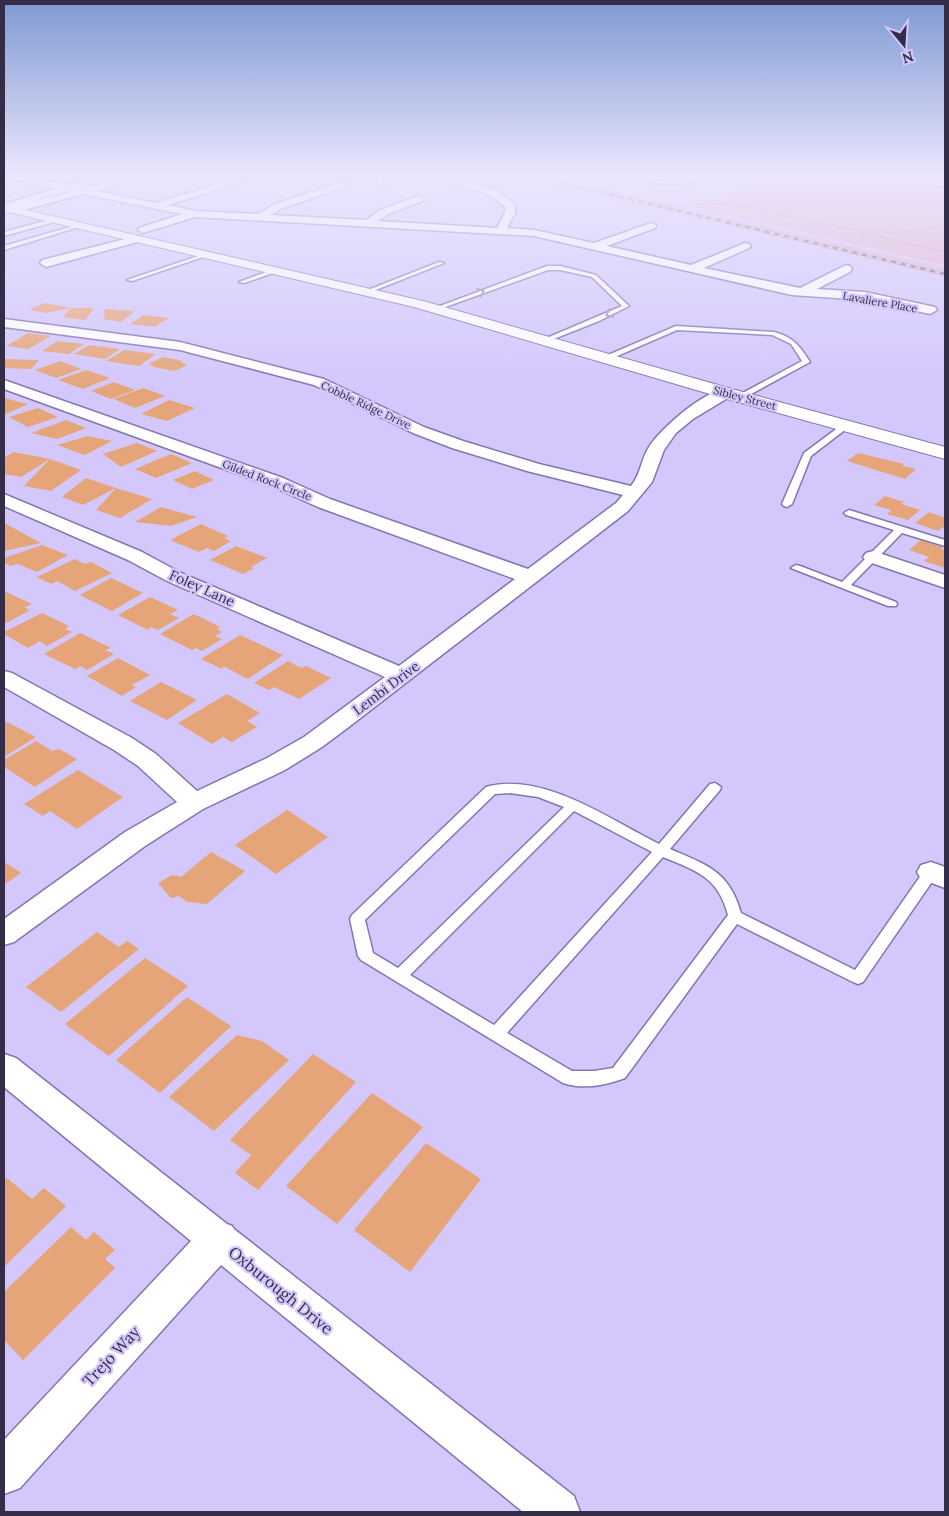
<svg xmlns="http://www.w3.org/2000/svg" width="949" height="1516" font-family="Lora,serif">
  <rect width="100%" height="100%" fill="#d3c7fc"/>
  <g fill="#e3b0c2">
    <polygon points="524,177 551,177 945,268 945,277"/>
    <polygon points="782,177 913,177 927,185 945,187 945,265 690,206"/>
  </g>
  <g fill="#e6a578">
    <polygon points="44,303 71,308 47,313 29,310"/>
    <polygon points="71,308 94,308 85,320 63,317"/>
    <polygon points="105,309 135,311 121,322 104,319"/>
    <polygon points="144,315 169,318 155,327 130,324"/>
    <polygon points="28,333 51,336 28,349 6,346"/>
    <polygon points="57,341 84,344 69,354 42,351"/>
    <polygon points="89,345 120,349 105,359 74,354"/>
    <polygon points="124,350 156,354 139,366 106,361"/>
    <polygon points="163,357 183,361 180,362 188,365 174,371 150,366 153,365 148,364"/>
    <polygon points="4,359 39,360 31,369 4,368"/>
    <polygon points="60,361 81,369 56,378 35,370"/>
    <polygon points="86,370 110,378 83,389 58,380"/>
    <polygon points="114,382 135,390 111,399 91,391"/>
    <polygon points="143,388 165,396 135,408 114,399"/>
    <polygon points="4,398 28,404 4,415"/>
    <polygon points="169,400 195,408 167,421 141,414"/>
    <polygon points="38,408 58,417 28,427 9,417"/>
    <polygon points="66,420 86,428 57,439 31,433"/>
    <polygon points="88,436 112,441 85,455 57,445"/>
    <polygon points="137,443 157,451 121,467 103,454"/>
    <polygon points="13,452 50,459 81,470 51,491 24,486 50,459 21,477 4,474 4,458"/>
    <polygon points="858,453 904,464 902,466 916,469 905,479 847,461"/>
    <polygon points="171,454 192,463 156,478 135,469"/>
    <polygon points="195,471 214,480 192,489 173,480"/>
    <polygon points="86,478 116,488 83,505 62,497"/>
    <polygon points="116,488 152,499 120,518 96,510"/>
    <polygon points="885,496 904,502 901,504 920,510 908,520 887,514 891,510 874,505"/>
    <polygon points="161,507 197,517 171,526 135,522"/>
    <polygon points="929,512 945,518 945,528 943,527 938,531 915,523"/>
    <polygon points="6,524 41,543 4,551 4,525"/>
    <polygon points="201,524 228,536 224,538 231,541 214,551 207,548 199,552 170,540"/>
    <polygon points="921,540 942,547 941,549 945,550 945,568 924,561 929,557 909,550"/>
    <polygon points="42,545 68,555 37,572 18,564 10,566 4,563 4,558"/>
    <polygon points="236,546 267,558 251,567 254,568 243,574 210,560"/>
    <polygon points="75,559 85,564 91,562 112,573 75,591 57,581 51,584 37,577"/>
    <polygon points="111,578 143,593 112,611 80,595"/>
    <polygon points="4,591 32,604 25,607 29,611 4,624"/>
    <polygon points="150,597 178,610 170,614 179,618 158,630 151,627 148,630 118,615"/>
    <polygon points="42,613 69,626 65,629 72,632 47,646 40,641 28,648 4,634 4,632"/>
    <polygon points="194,614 220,627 217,629 222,632 215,636 222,639 202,651 196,648 192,650 160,634"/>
    <polygon points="80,633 111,648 105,650 114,654 87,670 80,666 75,669 44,654"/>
    <polygon points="240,635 283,655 248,679 223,666 222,669 201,659"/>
    <polygon points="118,658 150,675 132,685 136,687 122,696 87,676"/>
    <polygon points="288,661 301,668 306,666 331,678 299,699 274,687 269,690 254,683"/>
    <polygon points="161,682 197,700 167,720 130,701"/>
    <polygon points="227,694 260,713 247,721 257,727 232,742 223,737 212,744 178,723"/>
    <polygon points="7,722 36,737 4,757 4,723"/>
    <polygon points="36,741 52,751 59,749 77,759 35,787 4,767 4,760"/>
    <polygon points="78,770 123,797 77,829 50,811 43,816 24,804"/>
    <polygon points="287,810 328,837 276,874 235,845"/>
    <polygon points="211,852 245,871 207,904 187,902 179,896 171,898 158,883 172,875 181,877"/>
    <polygon points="4,862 21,873 4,885"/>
    <polygon points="97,932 119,947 127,941 139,949 61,1012 26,987"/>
    <polygon points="145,958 188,986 109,1056 65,1024"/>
    <polygon points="187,997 231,1026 160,1093 116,1060"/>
    <polygon points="237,1035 262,1041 289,1060 214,1131 169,1097"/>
    <polygon points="313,1054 356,1082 258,1190 235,1173 251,1155 230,1140"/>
    <polygon points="372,1093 423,1127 337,1224 286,1186"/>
    <polygon points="426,1143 481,1179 410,1272 354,1230"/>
    <polygon points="7,1178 32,1199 44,1188 66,1206 4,1267 4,1180"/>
    <polygon points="71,1227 86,1240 94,1232 115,1250 105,1259 115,1268 23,1360 4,1340 4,1292"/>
  </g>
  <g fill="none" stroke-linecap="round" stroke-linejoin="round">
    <g stroke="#8474b1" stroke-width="3">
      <g id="service">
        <path d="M630 177 674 182 704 177 701 181C677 185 652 186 630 177Z"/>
        <path d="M917 177C927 177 935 183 945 184V186H936Z"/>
        <polygon points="56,218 58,221 4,236 4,232"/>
        <polygon points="77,225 82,226 4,250 4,246"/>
        <polygon points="204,254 209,255 132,281 127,280"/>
        <polygon points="439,262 444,263 368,293 363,292"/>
        <polygon points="547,266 560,266 596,275 629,306 599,321 546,342 542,342 542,340 622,306 592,277 560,270 548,270 437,310 432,309"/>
        <polygon points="274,269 276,272 244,283 239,282"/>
        <path d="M676 326 774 332C793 337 800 346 810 362L742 399H739V395L802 361 791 344 772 335 677 330 608 360 601 358Z"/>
        <polygon points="843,424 850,426 811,456 792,504 787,507 784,506 782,504 804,453"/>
        <polygon points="849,510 945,540 945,546 902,533 851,585 896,602 897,604 896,606 888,606 791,568 796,565 800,566 842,582 894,530 846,515 844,513"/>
        <path d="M715 783 721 787 720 790 670 849C707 865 729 871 741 913L855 970 926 868H936L938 872 936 876 863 982 858 984 853 982 737 924 625 1078C606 1085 583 1090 563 1083L361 960 358 956 350 919 352 915 486 787C543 771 610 820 659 844L710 784ZM510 793 538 797 564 807 398 968 373 953 365 920 495 794ZM574 811 652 852 494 1025 410 975ZM663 857C697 871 718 877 728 915L613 1068 594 1071H572L507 1033Z"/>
      </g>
    </g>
    <g stroke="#8474b1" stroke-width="3">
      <g id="minor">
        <path d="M6 177H27L67 185 93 177 118 179V183L114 186 96 191 155 203 241 177H257L168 205 195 211 258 214 275 204 345 181 348 182V186L283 208 271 215 366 220 380 210 419 196 424 199 423 201 388 214 378 221 497 228 505 213V207L491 196 481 192 429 177C458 177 496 182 515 206V213L507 228 534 230 594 243 651 223 655 224 656 226 655 228 607 246 691 265 745 243 749 244 751 246 749 248 704 268 800 288 846 265 850 266 852 269 850 272 817 289 865 292 935 307 937 310 930 314 865 300 792 295 534 236 195 217 143 233 138 230 139 228 182 214 83 194 13 213 9 212V209L4 210V204L55 189ZM99 182H108L79 188ZM67 191 70 192 33 201Z"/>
        <polygon points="379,177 389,177 383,184 380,185 375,182"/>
        <polygon points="137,236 141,237 143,239 141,241 46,267 40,263 42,260"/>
        <path d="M4 319 180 342 324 379 424 427 463 441 539 464 631 486C641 474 641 459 649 447 660 429 710 384 731 390L734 393 731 396 693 419 676 433 664 450 652 482 628 511 350 726 322 747 285 770 203 809 145 846 14 942 4 945V919L125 832 177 802 138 766 114 750 4 687V671L12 673 132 738 156 754 197 791 267 758 304 737 385 677 167 581 128 560 4 506V494L142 552 181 573 399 666 515 579 318 507 271 486 4 389V380L283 478 330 499 528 569 616 503 623 495 527 471 452 448 413 433 314 385 180 350 4 327Z"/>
        <polygon points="873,551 945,575 945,588 866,561 863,557 866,553"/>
        <polygon points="931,862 945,867 945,888 921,879 917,872 921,865"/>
        <polygon points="4,1054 16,1058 227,1224 232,1226 234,1229 574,1496 580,1512 523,1512 221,1265 20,1488 4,1494 4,1440 191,1241 4,1087"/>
      </g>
    </g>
    <g stroke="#8474b1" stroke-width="2">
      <polygon id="tertiary" points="4,205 423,301 732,389 945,447 945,459 720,397 414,307 4,211"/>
    </g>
    <g stroke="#8980a8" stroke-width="1" stroke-dasharray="2 2" stroke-linecap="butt">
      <polyline points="729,205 729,202 757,189 792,177"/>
      <path d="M669 209C723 194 778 216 831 226 870 233 906 235 945 226"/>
      <polyline points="863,233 945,252"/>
    </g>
    <use href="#service" fill="#fff" fill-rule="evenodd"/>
    <use href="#minor" fill="#fff" fill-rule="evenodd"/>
    <use href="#tertiary" fill="#fff" fill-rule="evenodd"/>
    <g stroke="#685f82" stroke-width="2.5">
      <polyline id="rail" points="536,177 945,274"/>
    </g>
    <use href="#rail" stroke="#d3c7fc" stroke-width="2" stroke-dasharray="5" stroke-linecap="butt"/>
  </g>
  <defs><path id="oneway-chevron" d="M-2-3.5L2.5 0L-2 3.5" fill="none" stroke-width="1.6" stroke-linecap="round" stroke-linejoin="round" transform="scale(1.25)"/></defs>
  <g stroke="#9a96a3">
    <use href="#oneway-chevron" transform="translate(481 292) rotate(-20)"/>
    <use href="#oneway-chevron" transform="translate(609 314) rotate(154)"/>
  </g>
  <linearGradient id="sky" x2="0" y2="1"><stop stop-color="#7f9ad2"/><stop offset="0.45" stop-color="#ebe6fe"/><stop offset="1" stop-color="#ebe6fe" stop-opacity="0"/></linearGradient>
  <rect width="949" height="390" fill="url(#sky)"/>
  <g text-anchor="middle" stroke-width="4.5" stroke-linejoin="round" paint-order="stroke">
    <g font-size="11" fill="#342d47" stroke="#d3c7fc">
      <text transform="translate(880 302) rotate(10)" y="4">Lavaliere Place</text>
      <text transform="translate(745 398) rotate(15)" y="4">Sibley Street</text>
      <text transform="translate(366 405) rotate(25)" y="4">Cobble Ridge Drive</text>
      <text transform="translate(267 480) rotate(21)" y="4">Gilded Rock Circle</text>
    </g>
    <g font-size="14" fill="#342d47" stroke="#d3c7fc">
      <text transform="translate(202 588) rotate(24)" y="5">Foley Lane</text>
      <text transform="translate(386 688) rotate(-37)" y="5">Lembi Drive</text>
    </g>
    <g font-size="16" fill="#342d47" stroke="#d3c7fc">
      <text transform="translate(281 1290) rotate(39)" y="6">Oxburough Drive</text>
      <text transform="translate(111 1356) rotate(-47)" y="6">Trejo Way</text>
    </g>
  </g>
  <rect width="949" height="1516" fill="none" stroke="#342d47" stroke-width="10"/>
  <g transform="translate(904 45) rotate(162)" stroke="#d3c7fc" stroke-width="4" paint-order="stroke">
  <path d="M0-4L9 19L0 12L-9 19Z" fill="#342d47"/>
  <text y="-8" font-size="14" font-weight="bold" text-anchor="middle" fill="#342d47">N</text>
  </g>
</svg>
